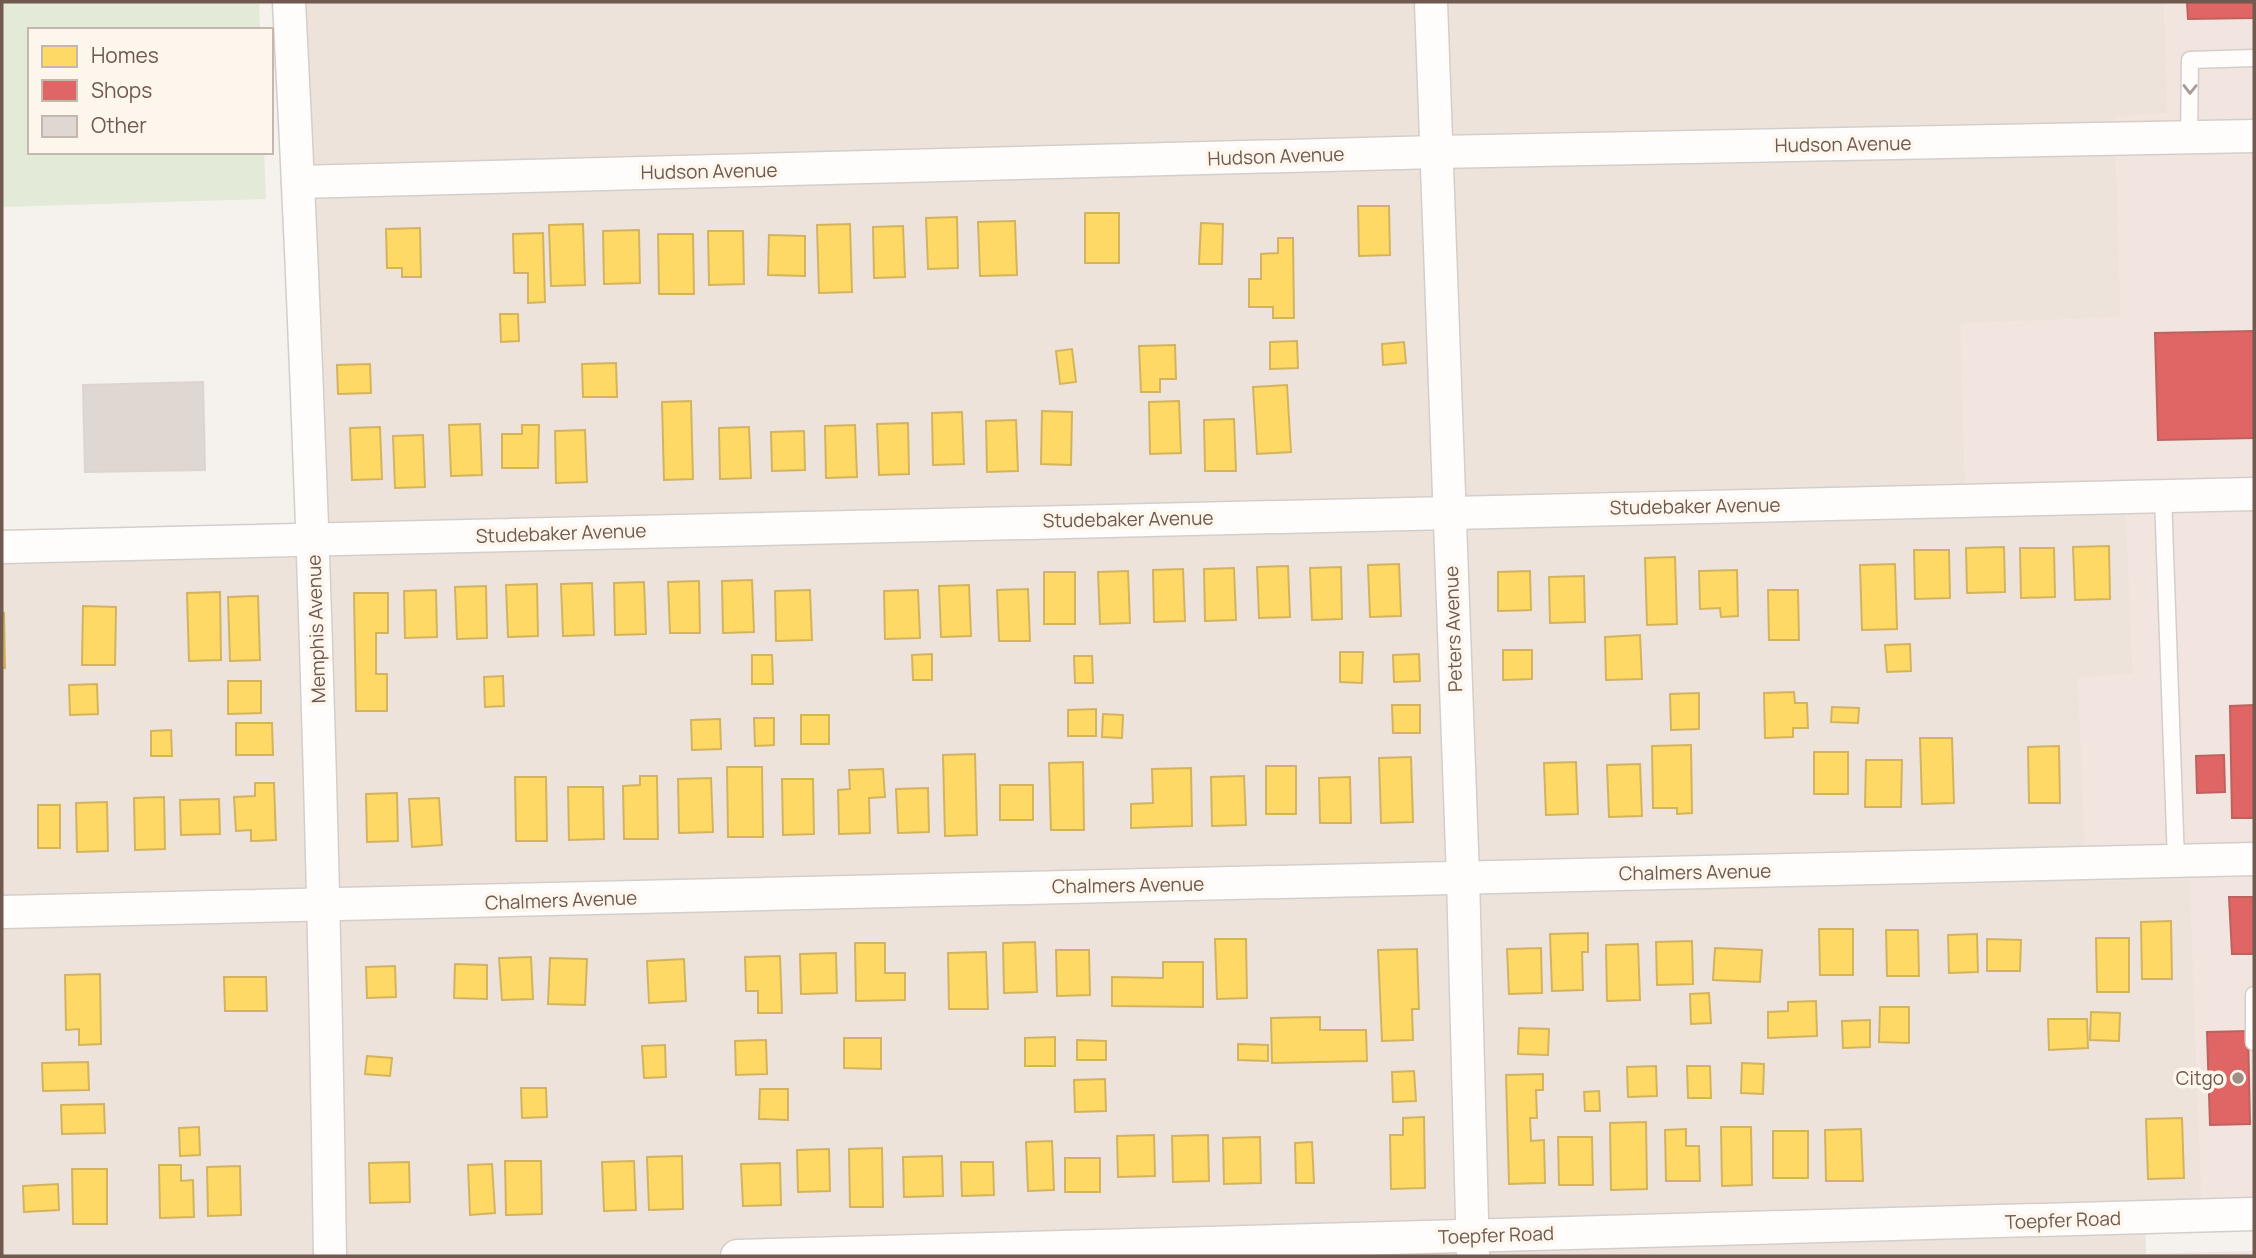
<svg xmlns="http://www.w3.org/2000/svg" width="2256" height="1258" font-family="Manrope,sans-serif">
  <rect width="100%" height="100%" fill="#f5f1ec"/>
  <polygon fill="#ede3da" points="305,2 2164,2 2168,113 2115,118 2121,317 1961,324 1966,517 2126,513 2133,674 2078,678 2087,881 2190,879 2202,1205 2145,1208 2146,1256 2,1256 2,563 324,557"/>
  <g fill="#f2e4de">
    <polygon points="2164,2 2254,2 2254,1200 2202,1205 2190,880 2086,881 2078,677 2133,674 2126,514 1966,518 1961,324 2121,317 2115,117 2168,113"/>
    <polygon points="2254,1251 2254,1256 2146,1256 2146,1254"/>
  </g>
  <polygon fill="#e3ead8" points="2,2 259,2 260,30 30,30 30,152 264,152 266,199 2,207"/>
  <g fill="#ffd966" stroke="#d4b35f" stroke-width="2">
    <polygon points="1358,206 1389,206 1390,255 1359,256"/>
    <rect x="1085" y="213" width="34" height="50"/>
    <polygon points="957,217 958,268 928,269 926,218"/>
    <polygon points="1015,221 1017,275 980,276 978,222"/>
    <polygon points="1201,223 1223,224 1222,264 1199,264"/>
    <polygon points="583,224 585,285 551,286 549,225"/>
    <polygon points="850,224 852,292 819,293 817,225"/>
    <polygon points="903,226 905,277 874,278 873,227"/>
    <polygon points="420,228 421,277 402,277 402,268 387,268 386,229"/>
    <polygon points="639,230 640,283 604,284 603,231"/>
    <polygon points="708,231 743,231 744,284 709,285"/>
    <polygon points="543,233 545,302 528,303 528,273 514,273 513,234"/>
    <polygon points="658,234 693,234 694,294 659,294"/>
    <polygon points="769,235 805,236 805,276 768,275"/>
    <polygon points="1278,238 1293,238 1294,318 1273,318 1273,307 1249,307 1249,279 1261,279 1261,254 1278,253"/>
    <polygon points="500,314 518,314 519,341 501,342"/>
    <polygon points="1297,341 1298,368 1270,369 1270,342"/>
    <polygon points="1404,342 1406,363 1383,365 1382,344"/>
    <polygon points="1175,345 1176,379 1160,379 1160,392 1141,392 1139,346"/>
    <polygon points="1072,349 1076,382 1060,384 1056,351"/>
    <polygon points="616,363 617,397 583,397 582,364"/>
    <polygon points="370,364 371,393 338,394 337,365"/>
    <polygon points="1287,385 1291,452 1257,454 1253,387"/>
    <polygon points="691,401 693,479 664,480 662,402"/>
    <polygon points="1179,401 1181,453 1150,454 1149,402"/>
    <polygon points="1042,411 1072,412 1071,465 1041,464"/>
    <polygon points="962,412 964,464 933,465 932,413"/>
    <polygon points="1234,419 1236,471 1205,471 1204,420"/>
    <polygon points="1016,420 1018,471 987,472 986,421"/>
    <polygon points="908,423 909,474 879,475 877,424"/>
    <polygon points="480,424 482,475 451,476 449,425"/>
    <polygon points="522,425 539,425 538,468 502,468 502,434 522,434"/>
    <polygon points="855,425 857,477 826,478 825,426"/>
    <polygon points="380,427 382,479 352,480 350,428"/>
    <polygon points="749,427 751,478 720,479 719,428"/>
    <polygon points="585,430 587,482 556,483 555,431"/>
    <polygon points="804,431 805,470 772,471 771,432"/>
    <polygon points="423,435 425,487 395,488 393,436"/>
    <polygon points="2109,546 2110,599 2075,600 2073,547"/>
    <polygon points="2004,547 2005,592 1967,593 1966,548"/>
    <polygon points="2020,548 2054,548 2055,597 2021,598"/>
    <polygon points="1914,550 1949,550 1950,598 1915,599"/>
    <polygon points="1675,557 1677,624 1647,625 1645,558"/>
    <polygon points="1399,564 1401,616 1370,617 1368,565"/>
    <polygon points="1895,564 1897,629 1862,630 1860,565"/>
    <polygon points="1288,566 1290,617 1259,618 1257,567"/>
    <polygon points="1341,567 1342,619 1312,620 1310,568"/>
    <polygon points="1234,568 1236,620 1205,621 1204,569"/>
    <polygon points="1183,569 1185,621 1154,622 1153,570"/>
    <polygon points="1737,570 1738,616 1721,617 1720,608 1700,609 1699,571"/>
    <polygon points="1128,571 1130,623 1100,624 1098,572"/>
    <polygon points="1530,571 1531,610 1498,611 1498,572"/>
    <rect x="1044" y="572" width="31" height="52"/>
    <polygon points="1584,576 1585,622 1550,623 1549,577"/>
    <polygon points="752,580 754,632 723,633 722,581"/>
    <polygon points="699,581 700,633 670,633 668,582"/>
    <polygon points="644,582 646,634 615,635 614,583"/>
    <polygon points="592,583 594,635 563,636 561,584"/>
    <polygon points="537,584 538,636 508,637 506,585"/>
    <polygon points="969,585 971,636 941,637 939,586"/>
    <polygon points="486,586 487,638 457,639 455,587"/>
    <polygon points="1028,589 1030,641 999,641 997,590"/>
    <polygon points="436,590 437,637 405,638 404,591"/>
    <polygon points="810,590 812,640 776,641 775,591"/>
    <polygon points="918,590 920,638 885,639 884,591"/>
    <polygon points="1768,590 1798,590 1799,640 1769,640"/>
    <polygon points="220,592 221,660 189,661 187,593"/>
    <polygon points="354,593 388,593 388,633 376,633 376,674 387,674 387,711 356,711"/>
    <polygon points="258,596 260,660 230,661 228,597"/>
    <polygon points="83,606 116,607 115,665 82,665"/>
    <polygon points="2,613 4,613 5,668 2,668"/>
    <polygon points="1640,635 1642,679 1606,680 1605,637"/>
    <polygon points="1910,644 1911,671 1887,672 1885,645"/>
    <polygon points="1503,650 1532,650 1532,679 1503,680"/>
    <polygon points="1340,652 1363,652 1362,683 1340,682"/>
    <polygon points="932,654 932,680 913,680 912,655"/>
    <polygon points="1419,654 1420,681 1394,682 1393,655"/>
    <polygon points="752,655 772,655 773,684 752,684"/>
    <polygon points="1074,656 1092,656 1093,683 1075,683"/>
    <polygon points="503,676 504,706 485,707 484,677"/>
    <polygon points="228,681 261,681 261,713 228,714"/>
    <polygon points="97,684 98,714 70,715 69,685"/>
    <polygon points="1794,692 1795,703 1807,703 1808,728 1793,728 1793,737 1765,738 1764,693"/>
    <polygon points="1699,693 1699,729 1671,730 1670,694"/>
    <polygon points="1392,705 1420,705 1420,733 1393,733"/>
    <polygon points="1832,707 1859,708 1858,723 1831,722"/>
    <polygon points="1096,709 1096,736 1068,736 1068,710"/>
    <polygon points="1103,714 1123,715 1122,738 1102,737"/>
    <rect x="801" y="715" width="28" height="29"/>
    <polygon points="754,718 774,718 774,745 755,746"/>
    <polygon points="720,719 721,749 692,750 691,720"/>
    <polygon points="236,723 272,723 273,755 236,755"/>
    <polygon points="171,730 172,756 151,756 151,731"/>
    <polygon points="1920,738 1952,738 1954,803 1922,804"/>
    <polygon points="1691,745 1692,813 1677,814 1677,808 1653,808 1652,746"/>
    <polygon points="2059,746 2060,803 2029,803 2028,747"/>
    <rect x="1814" y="752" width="34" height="42"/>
    <polygon points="975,754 977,835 945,836 943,755"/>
    <polygon points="1411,757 1413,822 1381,823 1379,758"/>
    <polygon points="1866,760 1902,760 1901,807 1865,807"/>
    <polygon points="1083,762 1084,830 1051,830 1049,763"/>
    <polygon points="1576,762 1578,814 1546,815 1544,763"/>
    <polygon points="1640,764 1642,816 1609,817 1607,765"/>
    <rect x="1266" y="766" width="30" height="48"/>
    <polygon points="727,767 762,767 763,837 728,837"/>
    <polygon points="1191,768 1192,826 1131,828 1131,804 1153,803 1152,769"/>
    <polygon points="883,769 885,797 869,798 870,833 839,834 838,790 850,789 849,770"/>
    <polygon points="640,776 657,776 658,839 624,839 623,786 640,785"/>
    <polygon points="1244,776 1246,825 1212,826 1211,777"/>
    <polygon points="515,777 546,777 547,841 516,841"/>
    <polygon points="1350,777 1351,823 1320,823 1319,778"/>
    <polygon points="711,778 713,832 679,833 678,779"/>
    <polygon points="782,779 813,779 814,834 783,835"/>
    <polygon points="255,783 274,783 276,840 251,841 251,830 236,831 234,797 255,796"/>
    <rect x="1000" y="785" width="33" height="35"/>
    <polygon points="568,787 603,787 604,839 569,840"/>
    <polygon points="928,788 929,832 898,833 896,789"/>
    <polygon points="397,793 398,841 367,842 366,794"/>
    <polygon points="164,797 165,849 135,850 134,798"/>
    <polygon points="439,798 442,845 412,847 409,799"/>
    <polygon points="219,799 220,834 181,835 180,800"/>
    <polygon points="107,802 108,851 77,852 76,803"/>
    <rect x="38" y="805" width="22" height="43"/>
    <polygon points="2171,921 2172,979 2142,979 2141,922"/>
    <polygon points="1819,929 1853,929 1853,975 1820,975"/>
    <polygon points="1886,930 1918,930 1919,976 1887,976"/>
    <polygon points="1588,933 1588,952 1582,952 1583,990 1552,991 1550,934"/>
    <polygon points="1977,934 1978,972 1949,973 1948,935"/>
    <polygon points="2096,938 2129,938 2129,992 2097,992"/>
    <polygon points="1215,939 1246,939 1247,998 1217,999"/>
    <polygon points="1987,939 2021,940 2020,971 1987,971"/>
    <polygon points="1692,941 1693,984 1657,985 1656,942"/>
    <polygon points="1035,942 1037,992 1004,993 1003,943"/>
    <polygon points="855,943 885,943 885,973 905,973 905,1000 856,1001"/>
    <polygon points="1638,944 1640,1000 1607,1001 1606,945"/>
    <polygon points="1541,948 1542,993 1509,994 1507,949"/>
    <polygon points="1715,948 1762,950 1760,982 1713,980"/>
    <polygon points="1417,949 1419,1009 1412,1009 1413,1040 1382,1041 1378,950"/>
    <polygon points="1056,950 1089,950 1090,995 1057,996"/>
    <polygon points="986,952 988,1009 949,1009 948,953"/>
    <polygon points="836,953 837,993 801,994 800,954"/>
    <polygon points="780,956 782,1013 758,1013 758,991 746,991 745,957"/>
    <polygon points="531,957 533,999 502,1000 499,958"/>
    <polygon points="550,958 587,959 585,1005 548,1004"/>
    <polygon points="684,959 686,1001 649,1003 647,961"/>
    <polygon points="1163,962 1203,962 1203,1007 1112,1006 1112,977 1163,978"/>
    <polygon points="455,964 487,965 487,999 454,998"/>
    <polygon points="395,966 396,997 367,998 366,967"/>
    <polygon points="100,974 101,1044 79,1045 79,1029 66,1030 65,975"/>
    <polygon points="224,977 266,977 267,1011 225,1011"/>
    <polygon points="1709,993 1711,1023 1691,1024 1690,994"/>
    <polygon points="1816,1001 1817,1036 1768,1038 1768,1012 1788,1011 1788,1002"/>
    <polygon points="1880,1007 1909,1007 1909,1043 1879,1042"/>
    <polygon points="2091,1012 2120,1013 2119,1041 2090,1040"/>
    <polygon points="1320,1017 1320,1030 1366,1030 1367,1061 1272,1063 1271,1018"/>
    <polygon points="2048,1019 2087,1019 2088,1048 2049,1050"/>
    <polygon points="1870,1020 1870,1047 1843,1048 1842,1021"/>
    <polygon points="1519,1028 1549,1029 1548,1055 1518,1054"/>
    <polygon points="1055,1037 1055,1066 1025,1066 1025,1038"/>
    <polygon points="844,1038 881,1038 881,1069 844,1068"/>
    <polygon points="766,1040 767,1074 736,1075 735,1041"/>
    <polygon points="1077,1040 1106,1041 1106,1060 1077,1060"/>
    <polygon points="1238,1044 1268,1045 1268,1061 1238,1060"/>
    <polygon points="665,1045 666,1077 644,1078 642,1046"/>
    <polygon points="367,1056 392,1058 390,1076 365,1074"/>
    <polygon points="88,1062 89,1090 43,1091 42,1063"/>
    <polygon points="1742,1063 1764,1064 1763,1094 1741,1093"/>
    <polygon points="1656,1066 1657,1096 1628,1097 1627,1067"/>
    <polygon points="1687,1066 1710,1066 1711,1098 1688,1098"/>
    <polygon points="1414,1071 1416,1101 1393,1102 1392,1072"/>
    <polygon points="1543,1074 1543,1090 1536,1090 1537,1118 1530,1118 1531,1141 1544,1140 1545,1183 1509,1184 1506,1075"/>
    <polygon points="1105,1079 1106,1111 1075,1112 1074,1080"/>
    <polygon points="521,1088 546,1088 547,1117 522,1118"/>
    <polygon points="760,1089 788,1089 788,1120 759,1119"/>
    <polygon points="1599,1091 1600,1111 1585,1111 1584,1092"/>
    <polygon points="104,1104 105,1133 62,1134 61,1105"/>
    <polygon points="1424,1117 1425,1188 1391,1189 1390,1135 1403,1135 1403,1118"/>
    <polygon points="2182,1118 2184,1178 2148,1179 2146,1119"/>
    <polygon points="1646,1122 1647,1189 1611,1190 1610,1123"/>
    <polygon points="199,1127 200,1155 180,1156 179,1128"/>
    <polygon points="1721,1127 1751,1127 1752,1185 1722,1186"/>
    <polygon points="1686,1129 1686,1146 1699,1146 1700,1181 1666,1181 1665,1130"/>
    <polygon points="1861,1129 1863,1181 1826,1181 1825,1130"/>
    <rect x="1773" y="1131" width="35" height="47"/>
    <polygon points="1154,1135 1155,1176 1118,1177 1117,1136"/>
    <polygon points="1208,1135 1209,1181 1173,1182 1172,1136"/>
    <polygon points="1260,1137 1261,1183 1224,1184 1223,1138"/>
    <polygon points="1558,1137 1592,1137 1593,1185 1559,1185"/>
    <polygon points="1052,1141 1054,1190 1028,1191 1026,1142"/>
    <polygon points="1312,1142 1314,1183 1296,1183 1295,1143"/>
    <polygon points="882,1148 883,1207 850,1207 849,1149"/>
    <polygon points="829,1149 830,1191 798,1192 797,1150"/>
    <polygon points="682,1156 683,1209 649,1210 647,1157"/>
    <polygon points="942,1156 943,1196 904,1197 903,1157"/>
    <rect x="1065" y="1158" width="35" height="34"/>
    <polygon points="505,1161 541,1161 542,1214 506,1215"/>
    <polygon points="634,1161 636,1210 604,1211 602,1162"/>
    <polygon points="409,1162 410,1202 370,1203 369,1163"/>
    <polygon points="961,1162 993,1162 994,1195 962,1196"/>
    <polygon points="780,1163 781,1205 743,1206 741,1164"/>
    <polygon points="492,1164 495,1213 470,1215 468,1165"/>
    <polygon points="159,1165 181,1165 181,1181 193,1180 194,1217 160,1218"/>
    <polygon points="240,1166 241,1215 208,1216 207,1167"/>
    <polygon points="72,1169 107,1169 107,1224 73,1224"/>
    <polygon points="58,1184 59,1210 24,1212 23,1186"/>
  </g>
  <g fill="#e06666" stroke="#be625f" stroke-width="2">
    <polygon points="2187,2 2254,2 2254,18 2188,19"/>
    <polygon points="2254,331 2254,438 2158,440 2155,333"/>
    <polygon points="2254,705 2254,818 2232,818 2230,706"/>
    <polygon points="2224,755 2225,792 2197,793 2196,756"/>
    <polygon points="2229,897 2254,897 2254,954 2232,954"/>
    <polygon points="2248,1031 2250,1124 2210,1125 2207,1032"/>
  </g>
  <polygon fill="#ded7d2" stroke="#ddd4cf" stroke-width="2" points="203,382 205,470 85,472 83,385"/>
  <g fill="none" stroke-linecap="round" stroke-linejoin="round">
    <g stroke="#d4ceca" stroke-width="19">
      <g id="service">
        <polyline points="2189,137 2190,60 2254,58"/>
        <polyline points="2163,496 2176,861"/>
        <polyline points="2254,995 2254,1042"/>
      </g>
    </g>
    <g stroke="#d4ceca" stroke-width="35">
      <g id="minor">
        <path d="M289 2C311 420 324 838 330 1256"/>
        <polyline points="1431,2 1463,877 1473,1255"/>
        <polyline points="298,182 1437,152 2254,136"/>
        <polyline points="2,547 2254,494"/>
        <polyline points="2,912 2254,859"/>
        <polyline points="737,1256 2254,1214"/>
      </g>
    </g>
    <use href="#service" stroke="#fefdfc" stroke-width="16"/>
    <use href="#minor" stroke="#fefdfc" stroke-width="32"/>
  </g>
  <defs><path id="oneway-chevron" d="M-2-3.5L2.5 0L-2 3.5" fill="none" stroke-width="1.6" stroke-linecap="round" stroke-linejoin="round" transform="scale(1.75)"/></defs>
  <use stroke="#a99b94" href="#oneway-chevron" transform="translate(2190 89) rotate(91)"/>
  <circle fill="#9f8e86" stroke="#fdf6ed" stroke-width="2.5" cx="2238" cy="1078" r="7"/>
  <g text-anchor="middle" stroke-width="7" stroke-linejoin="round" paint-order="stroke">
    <g font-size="19" fill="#70594f" stroke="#fdf6ed">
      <text transform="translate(1843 144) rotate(-1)" y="7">Hudson Avenue</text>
      <text transform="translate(1276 156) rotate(-2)" y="7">Hudson Avenue</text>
      <text transform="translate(709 171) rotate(-1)" y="7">Hudson Avenue</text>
      <text transform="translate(1695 506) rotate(-1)" y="7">Studebaker Avenue</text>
      <text transform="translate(1128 519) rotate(-1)" y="7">Studebaker Avenue</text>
      <text transform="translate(561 533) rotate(-2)" y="7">Studebaker Avenue</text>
      <text transform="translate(316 629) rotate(-92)" y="7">Memphis Avenue</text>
      <text transform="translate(1453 629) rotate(-92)" y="7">Peters Avenue</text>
      <text transform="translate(1695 872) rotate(-1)" y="7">Chalmers Avenue</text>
      <text transform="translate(1128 885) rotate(-1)" y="7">Chalmers Avenue</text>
      <text transform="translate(561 900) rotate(-2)" y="7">Chalmers Avenue</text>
      <text transform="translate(2063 1220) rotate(-2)" y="7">Toepfer Road</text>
      <text transform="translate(1496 1235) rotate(-2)" y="7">Toepfer Road</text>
    </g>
    <g font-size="19" fill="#70594f" stroke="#fdf6ed" text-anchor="end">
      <text x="2224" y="1085">Citgo</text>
    </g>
  </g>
  <rect width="2256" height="1258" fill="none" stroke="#70594f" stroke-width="7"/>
  <rect x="28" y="28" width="245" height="126" fill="#fdf6ed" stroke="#c5b7ae" stroke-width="2"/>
  <rect x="42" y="46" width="35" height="21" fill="#ffd966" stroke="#c5b7ae" stroke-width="2"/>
  <text x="91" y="63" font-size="21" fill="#70594f">Homes</text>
  <rect x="42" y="80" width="35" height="21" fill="#e06666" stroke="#c5b7ae" stroke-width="2"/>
  <text x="91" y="98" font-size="21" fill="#70594f">Shops</text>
  <rect x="42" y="116" width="35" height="21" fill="#ded7d2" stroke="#c5b7ae" stroke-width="2"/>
  <text x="91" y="133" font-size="21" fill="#70594f">Other</text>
</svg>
